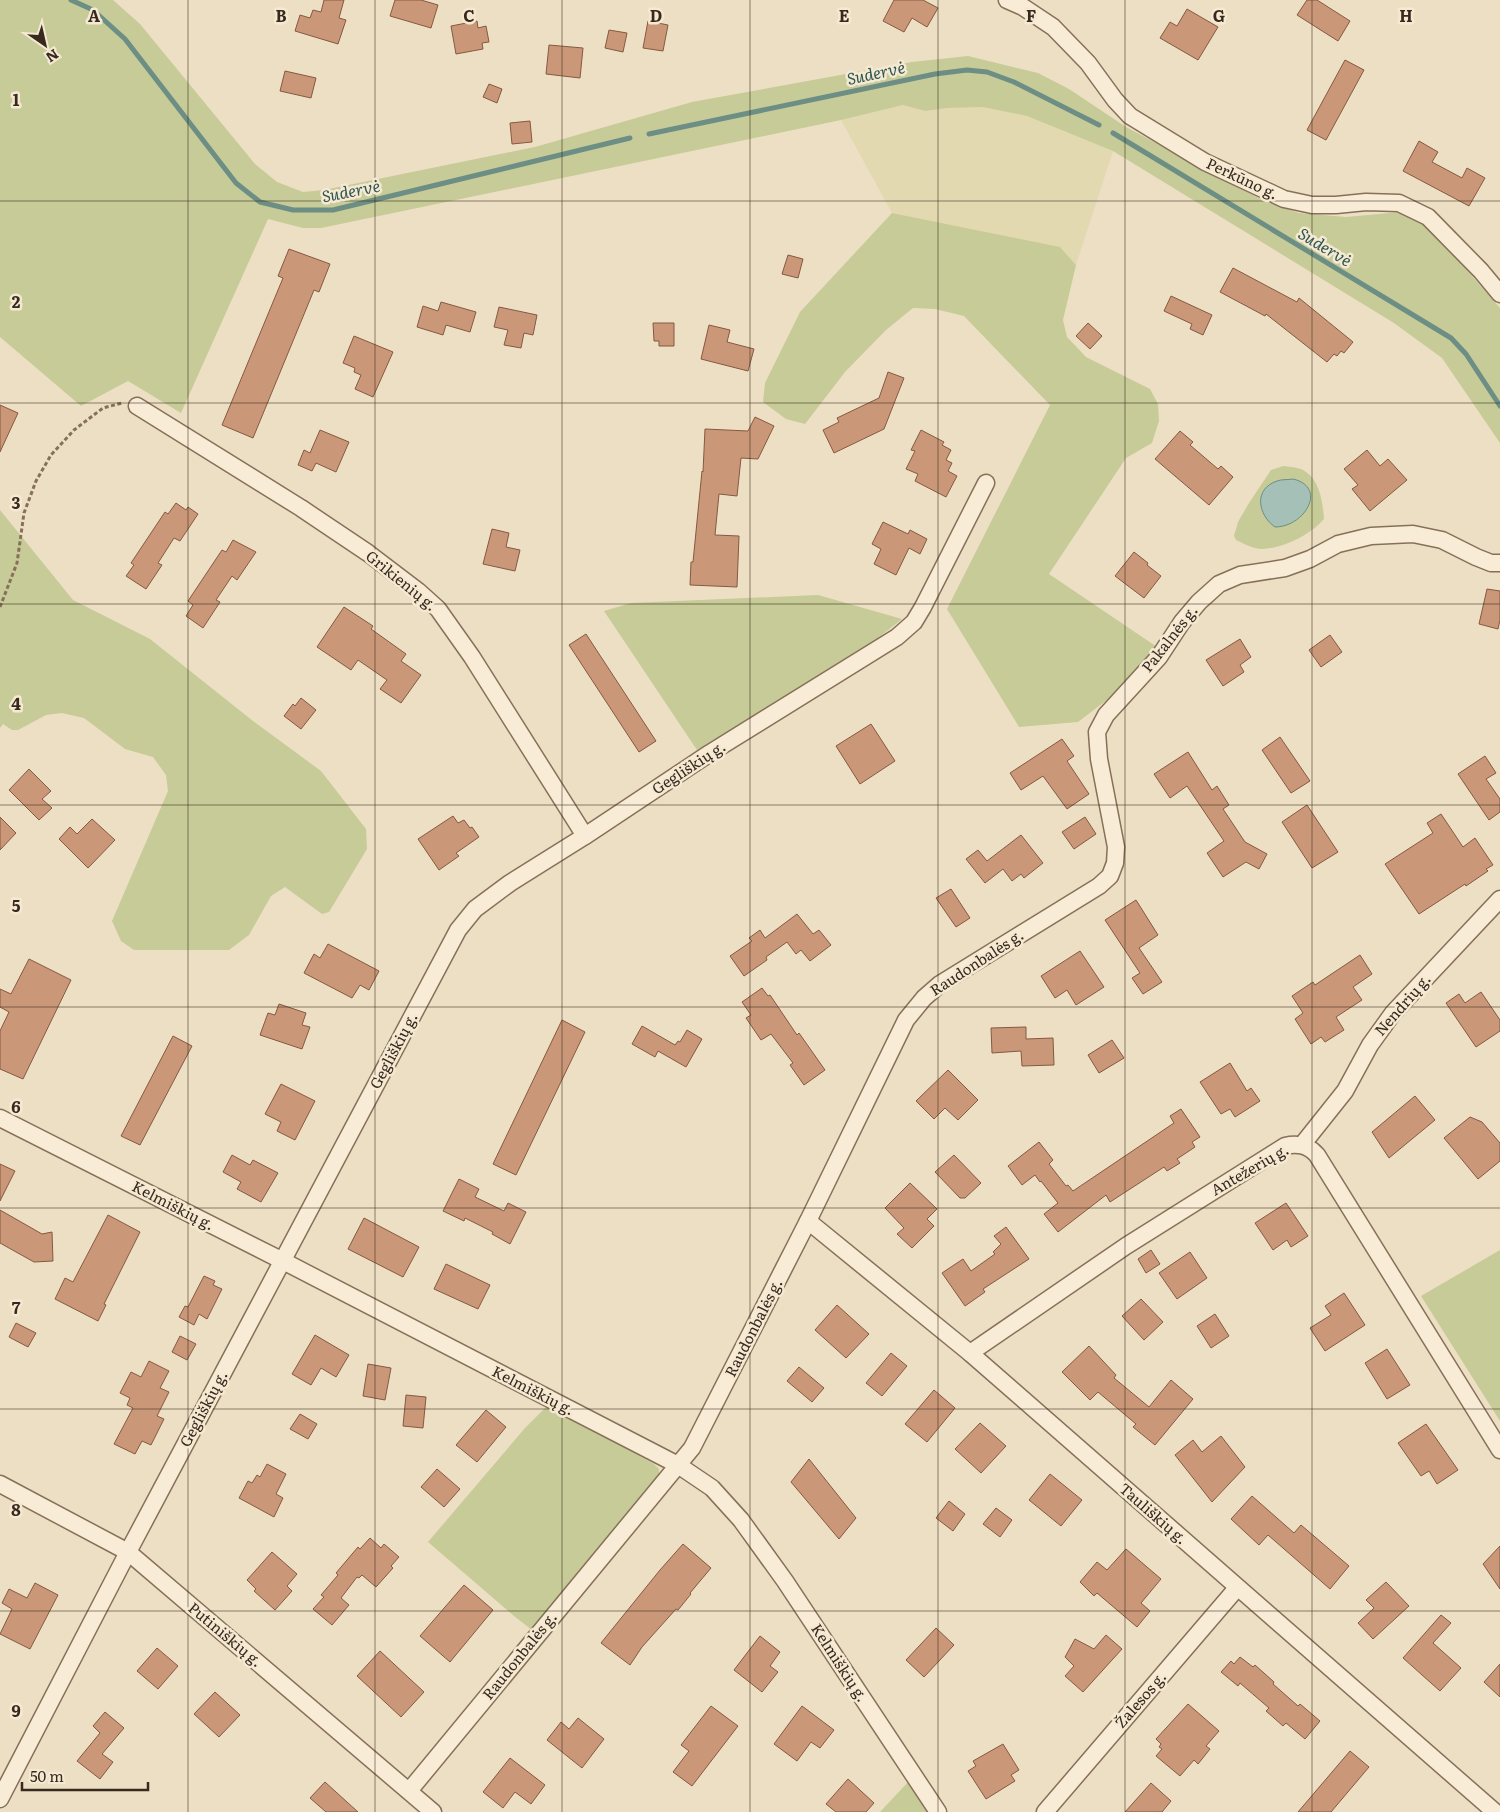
<svg xmlns="http://www.w3.org/2000/svg" width="1500" height="1812" font-family="Literata,serif">
  <rect width="100%" height="100%" fill="#eddfc3"/>
  <polygon fill="#e2d9b0" points="903,105 925,111 947,108 983,107 1027,116 1113,151 1076,265 1060,247 892,213 841,120"/>
  <g fill="#c6cb97">
    <polygon points="0,0 113,0 140,24 255,164 277,182 303,192 324,190 535,147 692,102 912,62 968,56 1038,73 1069,89 1126,127 1266,202 1299,213 1346,217 1401,212 1427,225 1500,308 1500,443 1442,358 1394,323 1113,151 1027,116 983,107 947,108 925,111 903,105 841,120 321,228 303,228 268,219 181,413 128,381 81,406 0,337"/>
    <polygon points="892,213 1060,247 1076,265 1063,320 1067,337 1086,357 1150,389 1158,404 1159,421 1152,443 1126,458 1049,574 1160,649 1112,696 1078,722 1019,727 947,609 1050,405 964,316 935,309 913,308 886,330 845,372 805,424 786,419 763,402 765,383 800,312"/>
    <path d="M1283 466C1290 467 1300 467 1306 472 1320 481 1323 504 1324 519 1310 535 1284 548 1262 549 1253 549 1243 543 1236 540L1234 536 1238 522 1249 503 1271 470Z"/>
    <polygon points="0,510 73,600 150,639 253,721 321,771 366,829 367,849 329,912 322,914 285,887 271,896 249,935 229,950 134,950 121,941 112,921 168,791 166,775 153,757 125,749 84,718 62,713 46,715 18,730 12,730 3,724 0,728"/>
    <polygon points="818,595 902,619 863,650 697,750 604,611 631,603"/>
    <polygon points="1500,1250 1500,1421 1421,1296"/>
    <polygon points="548,1405 654,1464 659,1469 659,1476 532,1630 514,1616 428,1542 525,1428"/>
    <polygon points="910,1780 932,1812 880,1812"/>
  </g>
  <path fill="#a5c0b7" stroke="#6c8e84" d="M1293 479C1328 487 1305 527 1275 527 1258 515 1253 489 1277 481 1282 479 1288 480 1293 479Z"/>
  <g fill="none" stroke-linecap="round" stroke-linejoin="round">
    <g stroke="#6c8e84" stroke-width="5">
      <polyline points="71,0 93,10 125,39 236,183 260,202 293,210 333,210 630,138"/>
      <polyline points="1113,133 1451,338 1466,354 1500,406"/>
      <polyline points="649,134 935,74 967,70 987,72 1014,82 1099,125"/>
    </g>
  </g>
  <g fill="#ca9879" stroke="#855940">
    <polygon points="324,0 344,0 339,18 346,20 338,44 295,31 300,15 310,18 313,10 321,12"/>
    <polygon points="395,0 421,0 438,5 431,28 390,16"/>
    <polygon points="894,0 923,0 938,8 927,27 912,18 904,32 883,21"/>
    <polygon points="1307,0 1317,0 1350,21 1338,41 1297,15"/>
    <polygon points="1187,9 1218,27 1198,60 1160,38 1170,22 1177,26"/>
    <polygon points="477,21 478,28 486,26 489,42 482,43 483,49 456,54 451,26"/>
    <polygon points="648,21 668,25 663,51 643,48"/>
    <polygon points="609,30 627,33 623,52 605,48"/>
    <polygon points="549,45 583,48 580,78 546,74"/>
    <polygon points="1345,60 1364,70 1326,140 1307,130"/>
    <polygon points="285,71 316,78 311,98 280,91"/>
    <polygon points="489,84 502,89 497,103 483,97"/>
    <polygon points="530,121 532,142 512,144 510,123"/>
    <polygon points="1419,141 1438,152 1432,162 1462,178 1467,168 1485,178 1469,206 1403,171"/>
    <polygon points="289,249 330,264 319,292 314,290 253,438 222,425 283,278 278,276"/>
    <polygon points="788,255 803,259 798,278 782,274"/>
    <polygon points="1233,268 1297,302 1299,298 1353,342 1344,353 1341,351 1337,356 1334,354 1327,362 1266,314 1265,316 1220,292"/>
    <polygon points="1171,296 1212,315 1203,335 1190,329 1192,324 1164,311"/>
    <polygon points="441,302 476,312 470,332 446,325 443,335 417,327 423,306 438,311"/>
    <polygon points="499,307 537,315 533,335 524,333 521,348 504,345 508,330 494,327"/>
    <polygon points="653,323 674,323 674,346 659,346 659,341 654,341"/>
    <polygon points="1088,323 1102,336 1090,349 1076,336"/>
    <polygon points="709,325 730,330 727,342 754,349 748,371 701,359"/>
    <polygon points="354,336 393,352 373,397 355,389 361,375 354,372 355,368 343,363"/>
    <polygon points="888,372 904,378 884,429 834,453 823,430 839,422 837,418 879,398"/>
    <polygon points="0,405 18,413 0,452"/>
    <polygon points="755,417 774,426 758,459 741,458 737,496 719,494 715,535 739,536 737,587 690,585 691,562 693,562 702,471 703,472 705,429 748,431"/>
    <polygon points="320,430 349,442 336,472 316,463 312,471 298,465 304,450 310,453"/>
    <polygon points="921,430 944,442 942,445 951,450 946,460 952,463 948,471 957,476 946,497 915,481 918,474 906,469 915,451 911,450"/>
    <polygon points="1180,431 1193,442 1190,445 1218,469 1221,466 1233,477 1209,505 1155,459"/>
    <polygon points="1367,450 1380,466 1388,459 1407,480 1370,511 1352,489 1358,485 1344,469"/>
    <polygon points="176,503 186,510 188,507 198,514 180,541 174,538 158,563 162,565 146,589 126,576 134,565 131,563 165,512 168,514"/>
    <polygon points="883,522 908,534 910,530 927,539 920,554 909,548 896,575 874,564 881,549 872,544"/>
    <polygon points="492,529 509,533 506,547 520,550 515,571 483,564"/>
    <polygon points="233,540 256,552 237,580 232,576 216,600 220,602 203,628 186,616 193,605 188,601 222,550 226,552"/>
    <polygon points="1134,552 1148,563 1147,565 1161,576 1144,598 1115,576"/>
    <polygon points="1487,589 1500,591 1500,620 1498,629 1479,624"/>
    <polygon points="344,607 373,626 371,629 406,654 401,661 421,675 401,703 380,689 387,680 358,660 351,670 317,647"/>
    <polygon points="586,634 656,741 639,752 569,645"/>
    <polygon points="1330,635 1342,652 1321,667 1309,650"/>
    <polygon points="1240,639 1251,657 1240,665 1244,672 1223,686 1206,660"/>
    <polygon points="301,698 316,710 301,729 284,716 293,704 295,706"/>
    <polygon points="871,724 895,761 860,784 836,746"/>
    <polygon points="1280,737 1310,781 1291,793 1262,750"/>
    <polygon points="1062,739 1074,756 1067,761 1089,794 1067,809 1043,776 1021,790 1010,773"/>
    <polygon points="1188,752 1212,790 1217,786 1229,805 1223,809 1245,842 1267,854 1259,869 1246,862 1223,877 1207,853 1224,841 1187,786 1170,798 1154,774"/>
    <polygon points="1485,756 1496,773 1486,779 1500,799 1500,812 1489,820 1458,774"/>
    <polygon points="29,769 51,791 42,799 52,808 39,820 9,790"/>
    <polygon points="1307,805 1338,852 1312,868 1282,822"/>
    <polygon points="1441,814 1463,847 1475,838 1493,865 1486,869 1488,871 1466,886 1465,884 1419,914 1385,864 1433,833 1427,823"/>
    <polygon points="453,816 458,823 464,820 470,828 472,827 479,837 456,853 459,856 439,870 418,839"/>
    <polygon points="0,817 16,833 0,850"/>
    <polygon points="1085,817 1096,834 1074,849 1062,832"/>
    <polygon points="92,819 115,840 88,868 59,839 70,827 77,834"/>
    <polygon points="1021,835 1043,863 1024,878 1021,874 1012,881 1003,869 985,883 966,859 978,850 987,861"/>
    <polygon points="951,889 970,918 956,927 936,898"/>
    <polygon points="1136,900 1158,935 1139,948 1162,982 1143,994 1132,978 1140,973 1105,920"/>
    <polygon points="797,914 813,934 819,930 831,945 810,961 801,950 796,954 787,942 766,957 767,960 744,976 730,956 752,941 749,938 760,930 765,938"/>
    <polygon points="328,944 379,971 369,990 360,985 352,998 304,973 314,954 320,958"/>
    <polygon points="1080,951 1104,987 1076,1005 1067,990 1055,998 1041,976"/>
    <polygon points="1360,955 1372,974 1353,987 1362,1000 1336,1017 1344,1030 1325,1042 1321,1037 1311,1044 1295,1019 1303,1013 1292,996 1313,982 1315,985"/>
    <polygon points="29,959 71,980 23,1079 0,1069 0,1031 9,1012 0,1007 0,989 11,994"/>
    <polygon points="762,988 768,996 770,995 797,1035 799,1033 825,1070 804,1085 790,1065 793,1063 771,1034 761,1040 746,1018 751,1015 742,1002"/>
    <polygon points="1481,992 1500,1020 1500,1031 1476,1047 1446,1003 1459,994 1465,1003"/>
    <polygon points="279,1004 306,1013 302,1025 310,1027 302,1049 260,1035 268,1013 275,1015"/>
    <polygon points="562,1020 585,1032 516,1175 493,1164"/>
    <polygon points="642,1026 675,1045 678,1041 680,1042 687,1030 702,1039 686,1067 658,1051 655,1057 632,1044"/>
    <polygon points="1026,1027 1026,1039 1053,1038 1054,1065 1022,1066 1021,1051 992,1053 991,1028"/>
    <polygon points="173,1036 192,1046 140,1145 121,1136"/>
    <polygon points="1112,1040 1124,1058 1099,1073 1088,1055"/>
    <polygon points="1230,1063 1247,1091 1251,1088 1260,1101 1235,1117 1230,1109 1221,1114 1200,1082"/>
    <polygon points="948,1070 978,1100 958,1120 945,1108 934,1119 916,1101"/>
    <polygon points="281,1084 315,1101 295,1140 277,1131 281,1122 265,1114"/>
    <polygon points="1415,1096 1435,1120 1389,1158 1372,1132"/>
    <polygon points="1181,1109 1200,1137 1192,1142 1195,1147 1177,1159 1180,1163 1167,1171 1164,1167 1110,1202 1106,1195 1058,1232 1044,1214 1058,1203 1041,1181 1040,1182 1035,1175 1022,1185 1008,1166 1039,1142 1053,1160 1049,1164 1066,1186 1068,1185 1073,1191 1174,1123 1170,1116"/>
    <polygon points="1470,1117 1482,1122 1500,1143 1500,1161 1478,1179 1444,1138"/>
    <polygon points="232,1155 250,1165 253,1160 278,1173 261,1202 237,1189 241,1182 223,1172"/>
    <polygon points="954,1155 981,1183 965,1198 960,1198 935,1172"/>
    <polygon points="0,1164 15,1171 0,1201"/>
    <polygon points="459,1179 479,1189 475,1197 504,1211 508,1203 526,1212 510,1244 492,1234 493,1232 465,1218 464,1221 443,1211"/>
    <polygon points="910,1183 937,1209 927,1219 934,1226 912,1248 897,1234 904,1228 885,1208"/>
    <polygon points="1286,1203 1308,1236 1291,1247 1287,1240 1273,1250 1255,1223"/>
    <polygon points="0,1210 42,1234 52,1232 53,1261 34,1262 0,1243"/>
    <polygon points="108,1215 140,1232 104,1304 106,1305 98,1321 55,1299 65,1278 73,1282"/>
    <polygon points="364,1218 419,1247 403,1277 348,1249"/>
    <polygon points="1006,1227 1029,1259 983,1289 985,1292 965,1306 942,1273 963,1259 971,1271 995,1254 993,1252 1001,1244 994,1236"/>
    <polygon points="1151,1250 1160,1264 1146,1273 1138,1259"/>
    <polygon points="1190,1252 1207,1278 1177,1299 1159,1273"/>
    <polygon points="446,1264 490,1285 478,1309 434,1289"/>
    <polygon points="204,1276 215,1281 213,1285 222,1289 207,1319 199,1314 194,1325 179,1317 185,1306 188,1307"/>
    <polygon points="1344,1293 1365,1325 1325,1351 1310,1328 1331,1315 1325,1306"/>
    <polygon points="1141,1299 1163,1322 1144,1340 1122,1316"/>
    <polygon points="837,1305 869,1334 846,1358 815,1330"/>
    <polygon points="1215,1314 1229,1336 1211,1348 1197,1326"/>
    <polygon points="16,1323 36,1333 28,1347 9,1337"/>
    <polygon points="315,1335 349,1355 336,1377 321,1368 311,1385 292,1374"/>
    <polygon points="180,1336 196,1344 187,1360 172,1352"/>
    <polygon points="1089,1346 1116,1375 1114,1378 1149,1407 1171,1380 1193,1399 1155,1445 1133,1427 1136,1424 1098,1392 1090,1400 1062,1372"/>
    <polygon points="1387,1349 1410,1385 1387,1399 1365,1363"/>
    <polygon points="891,1353 907,1366 882,1396 866,1383"/>
    <polygon points="149,1361 169,1371 160,1388 169,1392 157,1416 164,1419 151,1445 142,1441 135,1454 114,1444 133,1408 127,1405 130,1398 120,1393 131,1372 141,1377"/>
    <polygon points="368,1364 391,1368 385,1400 363,1396"/>
    <polygon points="799,1367 824,1388 812,1402 787,1381"/>
    <polygon points="934,1390 955,1408 927,1442 905,1424"/>
    <polygon points="406,1395 426,1397 423,1428 403,1426"/>
    <polygon points="486,1410 506,1427 477,1462 456,1445"/>
    <polygon points="300,1414 317,1424 308,1439 290,1429"/>
    <polygon points="980,1423 1006,1446 981,1473 955,1449"/>
    <polygon points="1426,1424 1458,1470 1437,1484 1429,1471 1421,1476 1398,1443"/>
    <polygon points="1221,1436 1245,1467 1212,1502 1175,1455 1193,1440 1202,1452"/>
    <polygon points="809,1459 856,1518 839,1539 791,1482"/>
    <polygon points="267,1464 286,1474 276,1494 283,1498 274,1517 239,1498 248,1481 252,1483 257,1475 260,1477"/>
    <polygon points="437,1469 460,1489 444,1507 421,1487"/>
    <polygon points="1050,1474 1082,1500 1061,1526 1029,1500"/>
    <polygon points="1252,1496 1294,1533 1301,1525 1349,1566 1330,1589 1268,1535 1259,1545 1231,1519"/>
    <polygon points="949,1501 965,1514 953,1531 936,1518"/>
    <polygon points="996,1508 1012,1520 1000,1537 983,1524"/>
    <polygon points="370,1538 381,1548 384,1544 399,1557 391,1566 393,1568 376,1587 362,1575 359,1578 357,1577 341,1598 349,1605 332,1625 313,1609 324,1597 321,1595 338,1575 336,1573 358,1547 360,1549"/>
    <polygon points="683,1544 711,1568 690,1593 691,1594 678,1610 676,1609 642,1647 630,1665 601,1643 660,1570"/>
    <polygon points="1500,1546 1500,1589 1483,1564"/>
    <polygon points="1126,1549 1161,1579 1141,1603 1150,1611 1137,1627 1097,1593 1094,1596 1080,1582 1097,1562 1107,1570"/>
    <polygon points="272,1552 297,1574 287,1586 292,1591 275,1610 254,1591 256,1589 247,1580"/>
    <polygon points="1386,1582 1409,1606 1373,1639 1358,1623 1374,1608 1366,1600"/>
    <polygon points="35,1583 58,1595 30,1649 0,1634 12,1609 2,1603 9,1589 27,1598"/>
    <polygon points="464,1585 493,1610 450,1662 420,1636"/>
    <polygon points="1441,1615 1451,1623 1433,1643 1461,1668 1440,1691 1403,1658"/>
    <polygon points="936,1628 954,1645 924,1677 906,1660"/>
    <polygon points="1106,1635 1122,1649 1083,1692 1065,1676 1074,1666 1065,1657 1075,1639 1094,1649"/>
    <polygon points="760,1636 780,1652 770,1666 778,1672 762,1692 734,1670"/>
    <polygon points="157,1648 178,1666 158,1689 137,1671"/>
    <polygon points="380,1651 424,1692 401,1717 357,1676"/>
    <polygon points="1240,1657 1253,1667 1255,1665 1274,1682 1273,1684 1298,1706 1300,1704 1320,1721 1305,1739 1286,1723 1283,1726 1266,1711 1269,1708 1240,1683 1238,1686 1221,1672 1231,1661 1234,1664"/>
    <polygon points="1500,1664 1500,1697 1484,1682"/>
    <polygon points="215,1692 240,1715 219,1737 194,1714"/>
    <polygon points="1188,1704 1219,1731 1206,1746 1210,1749 1198,1764 1194,1760 1180,1776 1156,1756 1162,1749 1159,1747 1161,1744 1156,1739"/>
    <polygon points="711,1706 738,1726 692,1786 673,1772 689,1751 681,1745"/>
    <polygon points="802,1706 834,1730 820,1748 811,1742 797,1761 774,1744"/>
    <polygon points="105,1712 124,1728 102,1754 113,1762 100,1779 77,1761 100,1733 93,1726"/>
    <polygon points="578,1718 604,1739 582,1768 547,1740 561,1722 569,1729"/>
    <polygon points="1003,1744 1019,1770 1011,1775 1015,1781 986,1799 968,1771 976,1766 973,1761"/>
    <polygon points="1350,1751 1369,1767 1331,1812 1298,1812"/>
    <polygon points="510,1758 545,1785 531,1804 515,1792 503,1808 483,1792"/>
    <polygon points="848,1779 874,1803 866,1812 836,1812 826,1804"/>
    <polygon points="325,1782 358,1812 326,1812 310,1798"/>
    <polygon points="1151,1783 1171,1801 1162,1812 1125,1812"/>
  </g>
  <g fill="none" stroke-linecap="round" stroke-linejoin="round">
    <g stroke="#87705a" stroke-width="19">
      <g id="minor">
        <polyline points="1007,0 1023,7 1053,27 1088,63 1115,100 1130,116 1205,162 1284,199 1312,205 1336,205 1366,202 1399,203 1428,217 1481,271 1500,294"/>
        <polyline points="137,406 301,508 368,553 418,591 438,609 472,657 585,836"/>
        <polyline points="0,1118 283,1261 678,1465 712,1488 741,1520 785,1581 938,1812"/>
        <polyline points="1302,1145 1345,1091 1370,1045 1393,1013 1500,899"/>
        <polyline points="808,1221 970,1353 1495,1812"/>
        <path d="M970 1353 1126 1246 1285 1146C1298 1143 1308 1145 1317 1155L1500 1450"/>
        <polyline points="0,1484 128,1552 433,1812"/>
        <polyline points="409,1791 692,1448 808,1221 906,1020 924,998 940,984 1099,886 1110,876 1115,863 1116,847 1099,759 1097,732 1106,715 1159,657 1182,622 1199,602 1219,584 1240,575 1285,568 1310,559 1338,544 1371,536 1413,534 1442,540 1476,557 1491,563 1500,563"/>
        <polyline points="0,1799 128,1552 458,930 475,909 510,883 585,836 710,753 897,637 914,622 923,607 986,483"/>
        <polyline points="1045,1812 1237,1588"/>
      </g>
    </g>
    <polyline stroke="#87705a" stroke-width="3" stroke-dasharray="4 2.5" stroke-linecap="butt" points="0,607 17,563 24,513 36,481 51,455 74,430 103,408 122,403"/>
    <use href="#minor" stroke="#f8ecd6" stroke-width="16"/>
  </g>
  <path fill="none" stroke="#37291e" stroke-width="1" stroke-opacity="0.55" d="M188 0V1812M375 0V1812M562 0V1812M750 0V1812M938 0V1812M1125 0V1812M1312 0V1812M0 201H1500M0 403H1500M0 604H1500M0 805H1500M0 1007H1500M0 1208H1500M0 1409H1500M0 1611H1500"/>
  <g text-anchor="middle" stroke-width="5" stroke-linejoin="round" paint-order="stroke">
    <g font-size="15" fill="#37291e" stroke="#f5e9d2">
      <text transform="translate(1242 179) rotate(25)" y="5">Perkūno g.</text>
      <text transform="translate(401 581) rotate(39)" y="5">Grikienių g.</text>
      <text transform="translate(1170 639) rotate(-52)" y="5">Pakalnės g.</text>
      <text transform="translate(689 768) rotate(-33)" y="5">Gegliškių g.</text>
      <text transform="translate(977 963) rotate(-33)" y="5">Raudonbalės g.</text>
      <text transform="translate(1403 1005) rotate(-49)" y="5">Nendrių g.</text>
      <text transform="translate(394 1051) rotate(-62)" y="5">Gegliškių g.</text>
      <text transform="translate(1250 1170) rotate(-30)" y="5">Antežerių g.</text>
      <text transform="translate(173 1206) rotate(27)" y="5">Kelmiškių g.</text>
      <text transform="translate(754 1328) rotate(-63)" y="5">Raudonbalės g.</text>
      <text transform="translate(533 1391) rotate(27)" y="5">Kelmiškių g.</text>
      <text transform="translate(204 1409) rotate(-62)" y="5">Gegliškių g.</text>
      <text transform="translate(1153 1514) rotate(41)" y="5">Tauliškių g.</text>
      <text transform="translate(225 1635) rotate(40)" y="5">Putiniškių g.</text>
      <text transform="translate(520 1656) rotate(-51)" y="5">Raudonbalės g.</text>
      <text transform="translate(839 1663) rotate(57)" y="5">Kelmiškių g.</text>
      <text transform="translate(1141 1700) rotate(-49)" y="5">Žalesos g.</text>
    </g>
    <g font-size="16" font-style="italic" fill="#2d5652" stroke="#f5e9d2">
      <text transform="translate(876 73) rotate(-12)" y="6">Sudervė</text>
      <text transform="translate(351 191) rotate(-11)" y="6">Sudervė</text>
      <text transform="translate(1325 247) rotate(31)" y="6">Sudervė</text>
    </g>
  </g>
  <g font-size="16" text-anchor="middle" font-weight="bold" fill="#37291e" stroke="#f5e9d2" stroke-width="5" stroke-linejoin="round" paint-order="stroke">
    <text x="94" y="22">A</text>
    <text x="281" y="22">B</text>
    <text x="469" y="22">C</text>
    <text x="656" y="22">D</text>
    <text x="844" y="22">E</text>
    <text x="1031" y="22">F</text>
    <text x="1219" y="22">G</text>
    <text x="1406" y="22">H</text>
    <text x="16" y="106">1</text>
    <text x="16" y="308">2</text>
    <text x="16" y="509">3</text>
    <text x="16" y="710">4</text>
    <text x="16" y="912">5</text>
    <text x="16" y="1113">6</text>
    <text x="16" y="1314">7</text>
    <text x="16" y="1516">8</text>
    <text x="16" y="1717">9</text>
  </g>
  <g transform="translate(45 45) rotate(146)" stroke="#f5e9d2" stroke-width="4" paint-order="stroke">
  <path d="M0-4L9 19L0 12L-9 19Z" fill="#37291e"/>
  <text y="-8" font-size="14" font-weight="bold" text-anchor="middle" fill="#37291e">N</text>
  </g>
  <path d="M22 1782v8h126v-8" fill="none" stroke="#37291e" stroke-width="2.5"/>
  <text x="30" y="1782" font-size="15" fill="#37291e" stroke="#f5e9d2" stroke-width="4" paint-order="stroke">50 m</text>
</svg>
